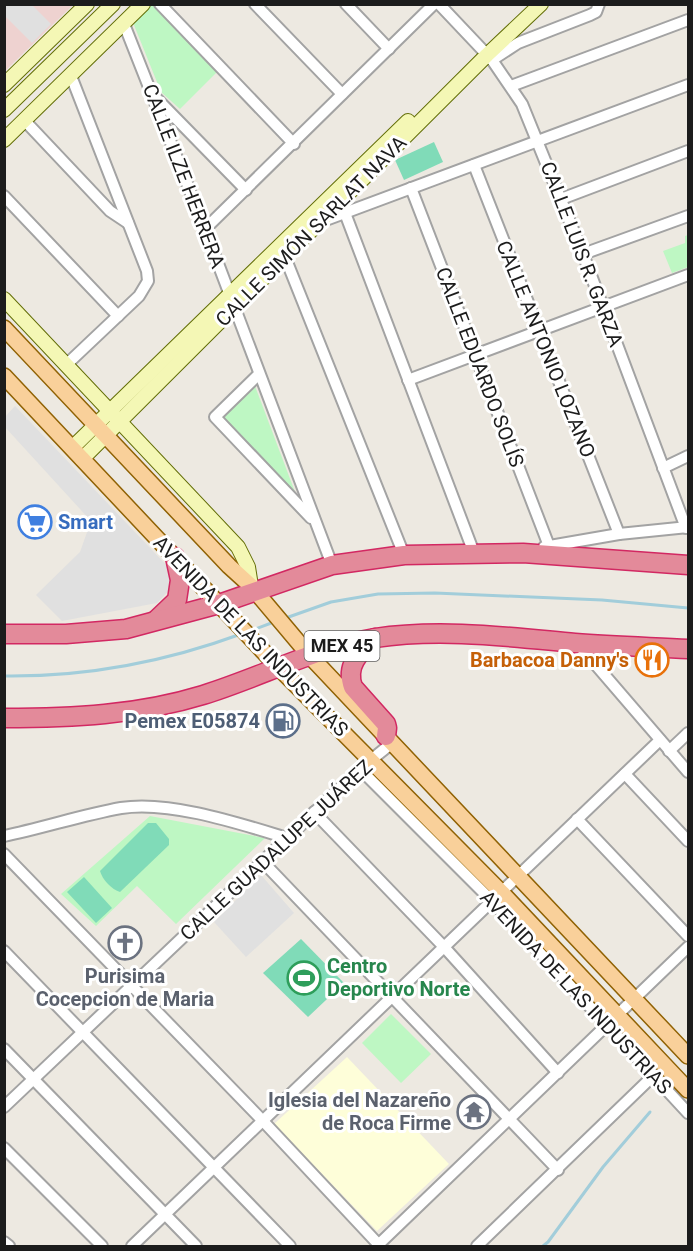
<svg xmlns="http://www.w3.org/2000/svg" width="693" height="1251" font-family="Roboto,sans-serif">
  <rect width="100%" height="100%" fill="#ede9e1"/>
  <polygon fill="#eed2d0" points="5,5 73,5 5,71"/>
  <polygon fill="#fefed9" points="347,1057 449,1164 377,1231 274,1124"/>
  <polygon fill="#cacaca" points="471,1103 478,1105 482,1112 484,1117 479,1122 472,1120 465,1113 467,1106"/>
  <g fill="#bef7c3">
    <polygon points="148,5 154,5 218,71 180,109 161,92 134,25 134,19"/>
    <polygon points="688,235 688,267 672,273 663,251 685,243 685,236"/>
    <polygon points="255,386 295,492 223,417"/>
    <polygon points="150,816 265,838 176,924 137,886 96,926 61,894"/>
    <polygon points="391,1014 431,1054 401,1083 362,1043"/>
  </g>
  <g fill="#80dbb8">
    <polygon points="434,142 443,162 404,180 395,160"/>
    <path d="M148 823H156L169 839V845L120 892C112 890 102 879 100 871Z"/>
    <polygon points="84,877 112,908 96,923 67,892"/>
    <polygon points="301,939 344,983 308,1017 263,973"/>
  </g>
  <g fill="#e0e0e0">
    <polygon points="4,5 32,5 51,24 32,43 5,16"/>
    <polygon points="15,406 170,569 172,587 157,603 62,621 36,595 80,552 91,521 5,427 5,417"/>
    <polygon points="261,875 294,913 246,957 214,922"/>
  </g>
  <g fill="none" stroke-linecap="round" stroke-linejoin="round">
    <g stroke="#a2cdda" stroke-width="3">
      <polyline points="283,619 331,602 378,594 435,593 602,600 688,608"/>
      <polyline points="250,631 274,622"/>
      <path d="M4 676C85 677 165 662 241 634"/>
      <polyline points="543,1246 548,1242 603,1167 650,1112"/>
    </g>
    <g stroke="#a3a3a3" stroke-width="14">
      <g id="street">
        <polyline points="160,4 294,144"/>
        <polyline points="255,4 342,94"/>
        <polyline points="346,4 389,49"/>
        <polyline points="439,4 492,60 522,104 583,254 686,528"/>
        <polyline points="124,24 205,229 332,565"/>
        <polyline points="492,60 518,43 590,15 596,12 599,4"/>
        <polyline points="511,86 688,20"/>
        <polyline points="156,98 246,190"/>
        <polyline points="25,121 110,211 128,223"/>
        <polyline points="474,165 619,534"/>
        <polyline points="411,188 549,546"/>
        <polyline points="4,196 118,316"/>
        <polyline points="561,199 688,151"/>
        <polyline points="345,213 474,553"/>
        <polyline points="323,221 688,85"/>
        <polyline points="205,229 434,4"/>
        <polyline points="583,254 688,216"/>
        <polyline points="285,257 404,555"/>
        <polyline points="66,365 139,296 148,281 147,271 71,76"/>
        <polyline points="259,374 215,417 311,518"/>
        <polyline points="408,380 688,275"/>
        <polyline points="663,468 688,456"/>
        <polyline points="544,547 619,534 688,527"/>
        <polyline points="577,643 688,772"/>
        <polyline points="669,751 688,733"/>
        <polyline points="360,769 493,902 688,1113"/>
        <polyline points="625,774 688,841"/>
        <polyline points="314,812 445,948 558,1073"/>
        <polyline points="577,819 688,936"/>
        <path d="M4 836C43 828 82 815 121 808 169 800 241 824 287 838"/>
        <polyline points="4,854 263,1121 380,1246"/>
        <polyline points="263,862 558,1170"/>
        <polyline points="4,951 290,1246"/>
        <polyline points="4,1049 196,1246"/>
        <polyline points="4,1107 360,769 392,743"/>
        <polyline points="4,1148 102,1246"/>
        <polyline points="4,1242 9,1246"/>
        <polyline points="132,1246 660,740"/>
        <polyline points="377,1246 688,947"/>
        <polyline points="477,1246 654,1075"/>
      </g>
    </g>
    <g stroke="#636e07" stroke-width="16">
      <g id="secondary">
        <polyline points="4,85 87,4"/>
        <polyline points="4,110 113,4"/>
        <polyline points="4,140 143,4"/>
        <polyline points="4,299 238,547 248,567 251,586"/>
        <polyline points="72,448 408,121"/>
        <polyline points="82,459 487,55 541,4"/>
      </g>
    </g>
    <g stroke="#906204" stroke-width="18">
      <g id="primary">
        <polyline points="4,328 229,566 251,586 309,655 360,709 688,1056"/>
        <polyline points="4,376 278,667 502,893 688,1090"/>
      </g>
    </g>
    <g stroke="#d22862" stroke-width="21">
      <g id="highway">
        <polyline points="156,620 177,600 180,580 175,557"/>
        <polyline points="4,634 66,634 126,629 219,604 332,565 404,555 523,553 688,565"/>
        <path d="M375 638C360 652 345 665 353 687L386 724 387 728 386 736"/>
        <path d="M4 718C72 718 138 715 203 695 261 677 315 648 375 638 441 628 509 637 575 643 613 646 651 647 688 649"/>
      </g>
    </g>
    <use href="#street" stroke="#fff" stroke-width="10"/>
    <use href="#secondary" stroke="#f4f7b5" stroke-width="14"/>
    <use href="#primary" stroke="#f9d09a" stroke-width="15"/>
    <use href="#highway" stroke="#e38a9a" stroke-width="18"/>
  </g>
  <defs>
    <g id="supermarket-ring" transform="scale(1.725)"><circle r="9.5" fill="#fff" stroke="#3f7fe0" stroke-width="1.5"/><path d="M-6-5.5h2.5l.6 2H6L4.5 2H-2.5L-4.4-4H-6ZM-1.5 3.2a1.3 1.3 0 1 0 .1 0ZM3 3.2a1.3 1.3 0 1 0 .1 0Z" fill="#3f7fe0"/></g>
    <g id="restaurant-ring" transform="scale(1.725)"><circle r="9.5" fill="#fff" stroke="#e8710a" stroke-width="1.5"/><path d="M-5-6h1v4h1v-4h1v4h1v-4h1v5L-1.5 .5V6h-2V.5L-5-1ZM5-6V6H3V1.5H1.5Q1.5-4 5-6Z" fill="#e8710a"/></g>
    <g id="fuel-ring" transform="scale(1.725)"><circle r="9.5" fill="#fff" stroke="#5c6f8a" stroke-width="1.5"/><path d="M-5.5-6h7V0h2V4h1.3V-2.5L3-4.5l.8-.8L6-3V5H2.5V1h-1V6h-7ZM-4.2-4.7v3.2H.2V-4.7Z" fill="#5c6f8a"/></g>
    <g id="church-ring" transform="scale(1.725)"><circle r="9.5" fill="#fff" stroke="#6b7280" stroke-width="1.5"/><path d="M-1.2-6h2.4v3.5h3.3v2.4h-3.3V6h-2.4V-.1h-3.3v-2.4h3.3Z" fill="#6b7280"/></g>
    <g id="stadium-ring" transform="scale(1.725)"><circle r="9.5" fill="#fff" stroke="#2e9e5b" stroke-width="1.5"/><path d="M0-5a6.5 5 0 1 0 0 10a6.5 5 0 1 0 0-10ZM-3.5-1.8h7v3.6h-7Z" fill="#2e9e5b"/></g>
    <g id="temple-ring" transform="scale(1.725)"><circle r="9.5" fill="#fff" stroke="#6b7280" stroke-width="1.5"/><path d="M0-6L5-2H3V0L6.5 2.5H4V6H1.5V3h-3V6H-4V2.5H-6.5L-3 0V-2H-5Z" fill="#6b7280"/></g>
  </defs>
  <g fill-rule="evenodd">
    <use href="#supermarket-ring" x="35" y="522"/>
    <use href="#restaurant-ring" x="652" y="660"/>
    <use href="#fuel-ring" x="283" y="721"/>
    <use href="#church-ring" x="125" y="943"/>
    <use href="#stadium-ring" x="304" y="978"/>
    <use href="#temple-ring" x="474" y="1112"/>
  </g>
  <g text-anchor="middle" stroke-width="6" stroke-linejoin="round" paint-order="stroke">
    <rect fill="#fff" stroke="#606060" stroke-width="1.5" x="304.5" y="631" width="75" height="30" rx="4.5"/>
    <g font-size="18" font-weight="bold" fill="#1c1c1c">
      <text x="342" y="652">MEX 45</text>
    </g>
    <g font-size="20" fill="#1c1c1c" stroke="#fff">
      <text transform="translate(184 176) rotate(69)" y="7">CALLE ILZE HERRERA</text>
      <text transform="translate(311 231) rotate(-45)" y="7">CALLE SIMÓN SARLAT NAVA</text>
      <text transform="translate(582 254) rotate(69)" y="7">CALLE LUIS R. GARZA</text>
      <text transform="translate(546 349) rotate(68)" y="7">CALLE ANTONIO LOZANO</text>
      <text transform="translate(480 367) rotate(69)" y="7">CALLE EDUARDO SOLÍS</text>
      <text transform="translate(251 636) rotate(46)" y="7">AVENIDA DE LAS INDUSTRIAS</text>
      <text transform="translate(276 850) rotate(-43)" y="7">CALLE GUADALUPE JUÁREZ</text>
      <text transform="translate(576 992) rotate(47)" y="7">AVENIDA DE LAS INDUSTRIAS</text>
    </g>
    <g font-size="20" font-weight="bold" fill="#366cbe" stroke="#fff" text-anchor="start">
      <text x="58" y="529">Smart</text>
    </g>
    <g font-size="20" font-weight="bold" fill="#c56008" stroke="#fff" text-anchor="end">
      <text x="629" y="667">Barbacoa Danny's</text>
    </g>
    <g font-size="20" font-weight="bold" fill="#4e5e75" stroke="#fff" text-anchor="end">
      <text x="260" y="728">Pemex E05874</text>
    </g>
    <g font-size="20" font-weight="bold" fill="#27864d" stroke="#fff" text-anchor="start">
      <text x="327" y="973">Centro<tspan x="327" dy="23">Deportivo Norte</tspan></text>
    </g>
    <g font-size="20" font-weight="bold" fill="#5b616d" stroke="#fff">
      <text x="125" y="983">Purisima<tspan x="125" dy="23">Cocepcion de Maria</tspan></text>
      <text x="451" y="1107" text-anchor="end">Iglesia del Nazareño<tspan x="451" dy="23">de Roca Firme</tspan></text>
    </g>
  </g>
  <rect width="693" height="1251" fill="none" stroke="#1c1c1c" stroke-width="12"/>
</svg>
